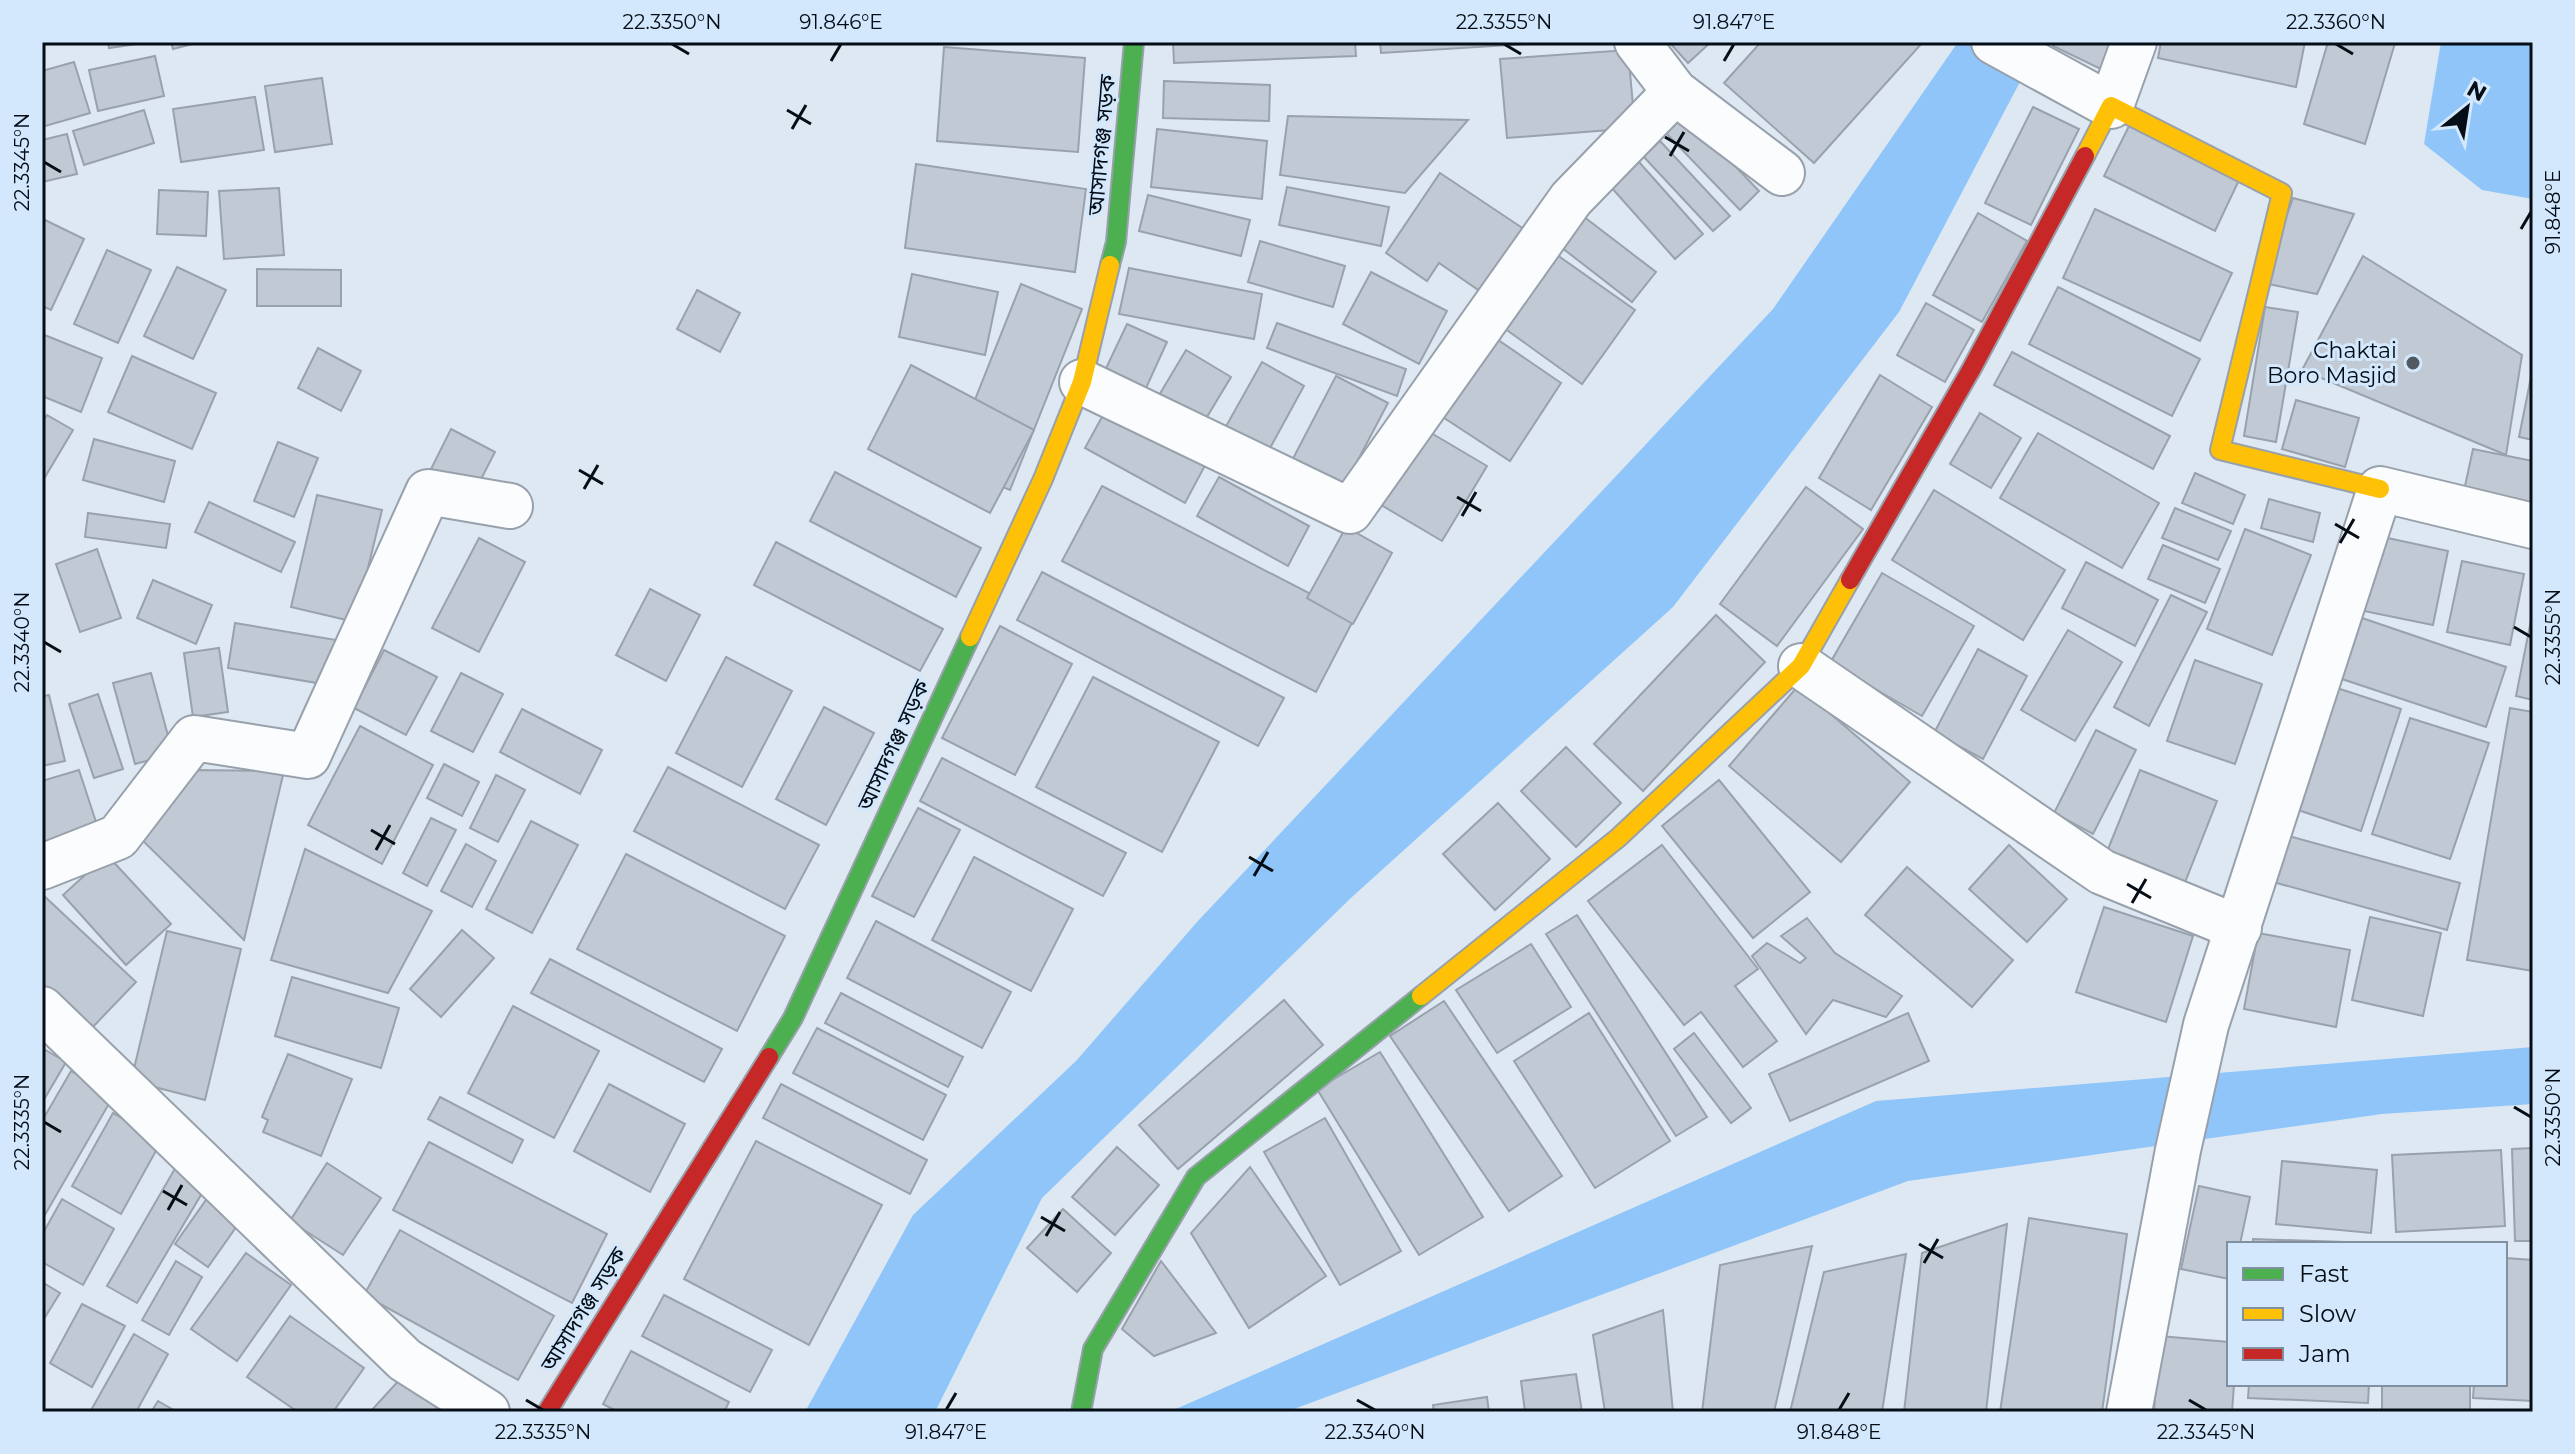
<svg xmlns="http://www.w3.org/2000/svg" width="2575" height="1454" font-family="Montserrat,'Noto Sans Bengali',sans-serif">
  <rect width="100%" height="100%" fill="#dde8f3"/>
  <g fill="#90c5f9">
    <polygon points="1958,42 2041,42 1899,312 1673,607 1352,897 1042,1198 935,1412 805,1412 913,1215 1076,1061 1197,922 1773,309"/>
    <polygon points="2441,42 2533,42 2533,199 2482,190 2424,144"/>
    <polygon points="2533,1047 2533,1104 2382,1114 1908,1181 1286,1412 1169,1412 1876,1101"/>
  </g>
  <g fill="#c1cad4" stroke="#99a2ac" stroke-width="2">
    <polygon points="108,42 150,42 109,48"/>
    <polygon points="171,42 200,42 173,49"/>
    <polygon points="1173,42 1355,42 1356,56 1174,63"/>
    <polygon points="1380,42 1560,42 1381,53"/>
    <polygon points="1669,42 1711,42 1688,63"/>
    <polygon points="1761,42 1923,42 1814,163 1724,83"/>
    <polygon points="2055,42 2121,42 2107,72 2053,46"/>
    <polygon points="2161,42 2305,42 2296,87 2158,58"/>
    <polygon points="2328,42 2395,43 2365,144 2304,124"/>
    <polygon points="944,47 1085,58 1078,152 937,141"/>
    <polygon points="1628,50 1635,128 1507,138 1500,59"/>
    <polygon points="155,56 164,96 98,111 89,70"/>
    <polygon points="74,62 90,113 42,127 42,71"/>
    <polygon points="322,78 332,144 275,152 265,86"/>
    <polygon points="1164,81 1270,85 1269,121 1163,118"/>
    <polygon points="255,97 264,150 181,162 173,109"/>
    <polygon points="2033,107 2079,129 2031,225 1985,203"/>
    <polygon points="144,110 154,143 84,165 73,131"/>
    <polygon points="1683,112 1759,191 1740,210 1664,131"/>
    <polygon points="1288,116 1468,120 1405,193 1280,175"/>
    <polygon points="2130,124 2240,178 2215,231 2104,176"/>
    <polygon points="1157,129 1267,141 1262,199 1151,187"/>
    <polygon points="67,134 77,174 42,182 42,140"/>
    <polygon points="1660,141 1730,216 1713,231 1643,156"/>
    <polygon points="1639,162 1703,234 1675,259 1611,187"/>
    <polygon points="916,164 1086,189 1075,272 905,248"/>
    <polygon points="1440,173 1530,233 1487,296 1439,263 1427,281 1386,253"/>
    <polygon points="1287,187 1389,207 1381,246 1279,225"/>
    <polygon points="279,188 284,255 224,259 219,191"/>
    <polygon points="159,190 208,192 206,236 157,234"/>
    <polygon points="1148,195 1250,220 1241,256 1139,231"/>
    <polygon points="2293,198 2354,214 2317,294 2263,283"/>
    <polygon points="2095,209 2232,273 2200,341 2063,278"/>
    <polygon points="1579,213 1656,272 1632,302 1557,244"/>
    <polygon points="1978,213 2027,241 1982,322 1933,295"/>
    <polygon points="43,219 84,239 51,310 42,306"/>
    <polygon points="1260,241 1345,266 1333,307 1248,282"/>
    <polygon points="107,250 151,270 118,343 74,324"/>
    <polygon points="1550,250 1635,310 1582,384 1497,323"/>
    <polygon points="2363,256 2522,355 2506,455 2302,370"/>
    <polygon points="177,267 226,290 193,359 144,336"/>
    <polygon points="1129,268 1262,294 1254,339 1119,314"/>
    <polygon points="257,269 341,270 341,306 257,306"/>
    <polygon points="1371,272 1447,311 1419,364 1343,324"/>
    <polygon points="912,274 998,292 985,355 899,337"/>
    <polygon points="1021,284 1082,309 1010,490 949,465"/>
    <polygon points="2058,287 2200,359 2172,416 2029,344"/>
    <polygon points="697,290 740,313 720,352 677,329"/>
    <polygon points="1926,303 1974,330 1945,382 1897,355"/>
    <polygon points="2265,307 2298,312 2276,442 2244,436"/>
    <polygon points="1277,323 1406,369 1397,396 1267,348"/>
    <polygon points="1127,324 1167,342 1141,399 1100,381"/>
    <polygon points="1488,333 1561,383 1510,461 1435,412"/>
    <polygon points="42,334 102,358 81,412 42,396"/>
    <polygon points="318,348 361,371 341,411 298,388"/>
    <polygon points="1186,350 1231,377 1199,430 1155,402"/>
    <polygon points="2012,352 2170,436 2153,469 1994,385"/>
    <polygon points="132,356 216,393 192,449 108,412"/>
    <polygon points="1262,362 1304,386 1263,461 1220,437"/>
    <polygon points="911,365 1034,430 990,513 868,449"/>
    <polygon points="2533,367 2533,440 2519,437"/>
    <polygon points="1880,375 1932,407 1871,510 1819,478"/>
    <polygon points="1336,376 1388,403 1339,496 1287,470"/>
    <polygon points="2296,400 2359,418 2345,467 2282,449"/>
    <polygon points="1109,404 1209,458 1185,503 1085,448"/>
    <polygon points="1980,413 2021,438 1991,488 1950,464"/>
    <polygon points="47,415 73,430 42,482 42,423"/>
    <polygon points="1421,427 1487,466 1442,541 1376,502"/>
    <polygon points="451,429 495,452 475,491 431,469"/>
    <polygon points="2038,433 2159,503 2122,568 2000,498"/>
    <polygon points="94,439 175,461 164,502 83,480"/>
    <polygon points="278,442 318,458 294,517 254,501"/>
    <polygon points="2473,449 2533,461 2533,515 2462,500"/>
    <polygon points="835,472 981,548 956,597 810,521"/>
    <polygon points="2195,473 2245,495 2233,524 2182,503"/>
    <polygon points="1219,477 1309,526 1288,566 1197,516"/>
    <polygon points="1102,486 1355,617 1316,692 1062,561"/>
    <polygon points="1806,487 1863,529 1777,646 1720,604"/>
    <polygon points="1934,490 2065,570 2023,640 1892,560"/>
    <polygon points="317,495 382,510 355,622 291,607"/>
    <polygon points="2269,499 2320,513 2313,542 2261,528"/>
    <polygon points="209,502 295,542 281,572 195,532"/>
    <polygon points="2175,508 2231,531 2218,560 2162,538"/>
    <polygon points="88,513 170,524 166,548 85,537"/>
    <polygon points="1346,527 1392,553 1353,624 1307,598"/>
    <polygon points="2245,529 2311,555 2272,655 2207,629"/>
    <polygon points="2374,535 2448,551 2433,625 2359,610"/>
    <polygon points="479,538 525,562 479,652 432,628"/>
    <polygon points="776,542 943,629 920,671 754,585"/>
    <polygon points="2163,545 2220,569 2205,603 2148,579"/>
    <polygon points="97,549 121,618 80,632 56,564"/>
    <polygon points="2462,561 2524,574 2510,645 2447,632"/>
    <polygon points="2086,562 2158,600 2135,646 2062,608"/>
    <polygon points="1042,572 1284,698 1258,746 1017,620"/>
    <polygon points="1882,573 1974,626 1922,716 1830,663"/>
    <polygon points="153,580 212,605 196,644 137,618"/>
    <polygon points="650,589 700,615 666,681 616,655"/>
    <polygon points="2171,595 2207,612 2149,726 2114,707"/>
    <polygon points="2533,610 2533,700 2516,696"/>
    <polygon points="1716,615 1765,662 1643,791 1594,744"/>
    <polygon points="2362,618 2506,667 2486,727 2342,679"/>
    <polygon points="235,623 336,640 329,685 228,668"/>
    <polygon points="1000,626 1072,664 1015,775 942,738"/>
    <polygon points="2068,630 2122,662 2075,741 2021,710"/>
    <polygon points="219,648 228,712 193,717 184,653"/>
    <polygon points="1978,649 2027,676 1983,759 1934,733"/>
    <polygon points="384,650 437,677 406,735 354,708"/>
    <polygon points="726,657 792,691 742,787 676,753"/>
    <polygon points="2195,660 2262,684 2235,764 2167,741"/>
    <polygon points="151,673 173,754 135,764 113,683"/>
    <polygon points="461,673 503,694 473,752 431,731"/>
    <polygon points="1093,677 1219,742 1162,852 1036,787"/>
    <polygon points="1798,686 1910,782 1841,862 1729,766"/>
    <polygon points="2337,688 2401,709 2361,831 2298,810"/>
    <polygon points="98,694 123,769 94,778 69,704"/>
    <polygon points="49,695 65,761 42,766 42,696"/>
    <polygon points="824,707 874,733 826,825 776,799"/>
    <polygon points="2510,708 2533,712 2533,971 2467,960"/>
    <polygon points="522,709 602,750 580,794 500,752"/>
    <polygon points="2410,718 2489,743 2450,859 2372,834"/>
    <polygon points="360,726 433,765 382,864 308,825"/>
    <polygon points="2096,730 2136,750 2093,834 2054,813"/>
    <polygon points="1566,747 1621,803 1576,847 1521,791"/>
    <polygon points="942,758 1126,853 1103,896 920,801"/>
    <polygon points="444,764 479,782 462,816 427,798"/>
    <polygon points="668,767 819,845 785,909 634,831"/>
    <polygon points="79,770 98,828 42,846 42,781"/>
    <polygon points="193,770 284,771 244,940 137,835"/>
    <polygon points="2140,770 2217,801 2182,890 2104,859"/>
    <polygon points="496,775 525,790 498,842 470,828"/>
    <polygon points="1719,780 1810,892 1753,938 1662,826"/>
    <polygon points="1498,803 1550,859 1495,910 1443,854"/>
    <polygon points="918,808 960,830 914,917 872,896"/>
    <polygon points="431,818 456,830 427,886 403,873"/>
    <polygon points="531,821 578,845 532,933 486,909"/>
    <polygon points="2285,835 2460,883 2447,930 2273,882"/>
    <polygon points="466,844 496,861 472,907 441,891"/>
    <polygon points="1662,845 1758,969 1735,986 1777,1041 1743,1067 1701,1012 1684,1025 1588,901"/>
    <polygon points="2009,845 2067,899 2027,942 1969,889"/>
    <polygon points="305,849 432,911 388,993 271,960"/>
    <polygon points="626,854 785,936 737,1031 577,949"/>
    <polygon points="107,855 171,924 126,965 63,895"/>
    <polygon points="974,857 1073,909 1031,991 932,940"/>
    <polygon points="1907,867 2013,960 1972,1007 1865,915"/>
    <polygon points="42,894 136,982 88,1032 42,989"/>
    <polygon points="2104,907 2193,936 2166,1022 2076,992"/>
    <polygon points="1577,915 1707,1117 1676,1136 1546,934"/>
    <polygon points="2370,917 2441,933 2423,1016 2352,1000"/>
    <polygon points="1807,918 1835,953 1902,996 1886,1017 1833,1000 1806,1034 1752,956 1767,943 1800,963 1806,958 1781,936"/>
    <polygon points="876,921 1011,992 982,1048 847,978"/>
    <polygon points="462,930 494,958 441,1017 410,989"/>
    <polygon points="167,931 241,949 205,1100 131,1081"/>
    <polygon points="2258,933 2350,950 2336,1027 2244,1009"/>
    <polygon points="1531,944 1571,1007 1497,1053 1456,990"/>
    <polygon points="550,959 722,1049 704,1082 531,993"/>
    <polygon points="292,977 399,1008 381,1068 275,1036"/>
    <polygon points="841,993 963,1057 948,1087 825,1023"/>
    <polygon points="1284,1000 1323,1045 1178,1169 1139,1125"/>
    <polygon points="1444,1001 1562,1176 1509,1211 1390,1036"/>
    <polygon points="513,1006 599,1051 554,1138 468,1093"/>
    <polygon points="1589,1013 1670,1141 1595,1188 1514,1061"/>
    <polygon points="1908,1013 1929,1061 1790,1121 1769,1074"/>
    <polygon points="817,1028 946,1095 923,1140 793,1073"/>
    <polygon points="1694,1033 1751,1108 1731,1123 1674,1049"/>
    <polygon points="42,1048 66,1062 42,1103"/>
    <polygon points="1380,1052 1483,1217 1419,1255 1317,1089"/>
    <polygon points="288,1054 352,1079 321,1156 263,1132 268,1120 262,1117"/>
    <polygon points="71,1071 114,1095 42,1220 42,1121"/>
    <polygon points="609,1084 685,1124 650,1192 574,1151"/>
    <polygon points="781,1084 927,1160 910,1194 763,1118"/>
    <polygon points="440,1097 523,1140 512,1163 428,1119"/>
    <polygon points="113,1113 162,1140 121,1214 72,1186"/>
    <polygon points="1325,1118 1401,1251 1340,1285 1264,1152"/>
    <polygon points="756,1141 882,1205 809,1345 684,1279"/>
    <polygon points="429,1142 607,1234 572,1303 393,1210"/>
    <polygon points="1117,1147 1159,1185 1115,1235 1072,1197"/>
    <polygon points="2533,1148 2533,1241 2515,1241 2512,1149"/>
    <polygon points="2501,1150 2505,1226 2396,1232 2392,1155"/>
    <polygon points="2282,1161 2377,1170 2371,1233 2276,1224"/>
    <polygon points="327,1163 381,1198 343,1255 290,1221"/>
    <polygon points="177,1165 208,1183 137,1303 107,1286"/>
    <polygon points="1250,1167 1326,1276 1249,1328 1191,1233"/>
    <polygon points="2199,1186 2250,1197 2240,1244 2229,1244 2229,1279 2181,1269"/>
    <polygon points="213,1190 246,1213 208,1267 175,1244"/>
    <polygon points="62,1199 114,1229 83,1285 42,1262 42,1235"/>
    <polygon points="1063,1209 1111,1253 1077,1292 1027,1248"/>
    <polygon points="2029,1218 2127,1234 2102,1412 2000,1412"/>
    <polygon points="2007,1224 1986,1412 1904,1412 1922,1253"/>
    <polygon points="400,1230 554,1316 518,1380 364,1295"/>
    <polygon points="2253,1239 2373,1243 2373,1244 2253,1244"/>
    <polygon points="1812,1246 1774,1412 1702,1412 1720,1265"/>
    <polygon points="246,1253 291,1285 237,1361 191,1329"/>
    <polygon points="1906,1254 1882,1412 1790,1412 1824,1272"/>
    <polygon points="2505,1258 2533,1260 2533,1401 2473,1398 2474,1384 2505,1384"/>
    <polygon points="176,1261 202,1277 169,1335 142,1320"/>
    <polygon points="1161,1261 1216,1333 1154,1356 1122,1329"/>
    <polygon points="42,1282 60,1293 42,1322"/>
    <polygon points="664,1295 772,1350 750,1392 642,1336"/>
    <polygon points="82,1304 125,1326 92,1387 50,1363"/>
    <polygon points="1663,1310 1673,1412 1605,1412 1593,1335"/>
    <polygon points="290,1316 364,1368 333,1412 298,1412 247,1377"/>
    <polygon points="134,1334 168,1354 136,1412 90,1412"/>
    <polygon points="2159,1336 2229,1342 2229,1384 2234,1384 2232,1412 2154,1412"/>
    <polygon points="631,1351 729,1402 724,1412 618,1412 603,1404"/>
    <polygon points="1576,1374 1582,1412 1525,1412 1521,1381"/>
    <polygon points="402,1377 442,1412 370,1412"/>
    <polygon points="2249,1384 2369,1384 2368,1403 2248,1398"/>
    <rect x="2382" y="1384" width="88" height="28"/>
    <polygon points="1487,1397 1489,1412 1434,1412 1433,1405"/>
    <polygon points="158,1401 177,1412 151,1412"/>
  </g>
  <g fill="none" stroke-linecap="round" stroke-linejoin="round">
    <g stroke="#98a1ab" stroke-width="48">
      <g id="street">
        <polyline points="1637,42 1675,92 1782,173"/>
        <polyline points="1994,42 2111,106 2134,42"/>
        <polyline points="1082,382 1350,511 1571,199 1675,92"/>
        <polyline points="1801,666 2102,872 2239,928"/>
        <polyline points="42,867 118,837 194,738 308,756 428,492 510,506"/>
        <polyline points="42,1009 405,1360 487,1412"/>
        <polyline points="2129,1412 2178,1150 2206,1025 2380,489 2533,526"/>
      </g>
    </g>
    <g stroke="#98a1ab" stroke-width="22">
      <g id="fast">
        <polyline points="1110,265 1116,242 1134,42"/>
        <polyline points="769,1057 793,1018 970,637"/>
        <polyline points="1081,1412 1093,1349 1196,1177 1421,996"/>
      </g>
    </g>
    <g stroke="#98a1ab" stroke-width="22">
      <g id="slow">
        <polyline points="2085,156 2111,106 2282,193 2220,450 2380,489"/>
        <polyline points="970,637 1043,479 1082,382 1110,265"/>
        <polyline points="1421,996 1618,838 1801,666 1850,580"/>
      </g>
    </g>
    <g stroke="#98a1ab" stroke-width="22">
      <g id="jam">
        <polyline points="1850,580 1972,368 2085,156"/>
        <polyline points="547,1412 769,1057"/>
      </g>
    </g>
    <use href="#street" stroke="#fafcfd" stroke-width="44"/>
    <use href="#fast" stroke="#4caf50" stroke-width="18"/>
    <use href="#slow" stroke="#ffc107" stroke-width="18"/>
    <use href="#jam" stroke="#c62828" stroke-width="18"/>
  </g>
  <path fill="none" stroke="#050d16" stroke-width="3" d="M672 44 689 54M1504 44 1521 54M2336 44 2353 54M831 61 841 44M1724 61 1734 44M787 110 811 124M792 129 806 105M1665 137 1689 151M1670 156 1684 132M44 162 61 172M2521 229 2531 212M579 470 603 484M584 489 598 465M1457 497 1481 511M1462 516 1476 492M2335 524 2359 538M2340 543 2354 519M2514 627 2531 637M44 642 61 652M371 830 395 844M376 850 390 825M1249 857 1273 871M1254 876 1268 852M2127 884 2151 898M2132 903 2146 879M2514 1107 2531 1117M44 1122 61 1132M163 1191 187 1205M168 1210 182 1185M1041 1217 1065 1231M1046 1236 1060 1212M1919 1244 1943 1258M1924 1263 1938 1239M526 1400 543 1410M1357 1400 1375 1410M2189 1400 2206 1410M946 1410 956 1393M1839 1410 1849 1393"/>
  <circle fill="#515a63" stroke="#d3e8fd" stroke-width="3" cx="2413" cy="363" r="8"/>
  <g text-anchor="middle" stroke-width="6" stroke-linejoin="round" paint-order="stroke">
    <g font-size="22" fill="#050d16" stroke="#d3e8fd">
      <text transform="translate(1101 145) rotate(-85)" y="8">আসাদগঞ্জ সড়ক</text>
      <text transform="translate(893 745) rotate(-65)" y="8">আসাদগঞ্জ সড়ক</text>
      <text transform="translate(583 1309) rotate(-58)" y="8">আসাদগঞ্জ সড়ক</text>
    </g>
    <g font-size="22" fill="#050d16" stroke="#d3e8fd" text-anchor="end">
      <text x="2397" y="358">Chaktai<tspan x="2397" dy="25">Boro Masjid</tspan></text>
    </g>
  </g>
  <rect width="2575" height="1454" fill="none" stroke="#d3e8fd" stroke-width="88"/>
  <rect x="2227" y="1242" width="280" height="144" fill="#d3e8fd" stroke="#8190a1" stroke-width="2"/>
  <rect x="2243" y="1268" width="40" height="12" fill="#4caf50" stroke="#8190a1" stroke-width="2"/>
  <text x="2299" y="1282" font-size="24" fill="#050d16">Fast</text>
  <rect x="2243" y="1308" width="40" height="12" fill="#ffc107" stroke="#8190a1" stroke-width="2"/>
  <text x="2299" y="1322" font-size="24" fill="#050d16">Slow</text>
  <rect x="2243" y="1348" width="40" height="12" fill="#c62828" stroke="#8190a1" stroke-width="2"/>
  <text x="2299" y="1362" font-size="24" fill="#050d16">Jam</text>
  <g transform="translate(2467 108) rotate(30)" stroke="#d3e8fd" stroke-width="6" paint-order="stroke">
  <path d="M0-6L14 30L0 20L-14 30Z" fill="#050d16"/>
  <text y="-12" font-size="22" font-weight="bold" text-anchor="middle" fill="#050d16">N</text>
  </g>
  <rect x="44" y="44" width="2487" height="1366" fill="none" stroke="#050d16" stroke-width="3"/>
  <g font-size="20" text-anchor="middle" fill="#050d16">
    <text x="672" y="29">22.3350°N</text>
    <text x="841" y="29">91.846°E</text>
    <text x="1504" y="29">22.3355°N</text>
    <text x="1734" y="29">91.847°E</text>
    <text x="2336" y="29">22.3360°N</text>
    <text transform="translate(22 162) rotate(-90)" y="7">22.3345°N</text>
    <text transform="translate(2553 212) rotate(-90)" y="7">91.848°E</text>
    <text transform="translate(2553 637) rotate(-90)" y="7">22.3355°N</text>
    <text transform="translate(22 642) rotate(-90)" y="7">22.3340°N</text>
    <text transform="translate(2553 1117) rotate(-90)" y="7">22.3350°N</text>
    <text transform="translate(22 1122) rotate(-90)" y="7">22.3335°N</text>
    <text x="543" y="1439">22.3335°N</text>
    <text x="946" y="1439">91.847°E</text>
    <text x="1375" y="1439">22.3340°N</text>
    <text x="1839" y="1439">91.848°E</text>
    <text x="2206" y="1439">22.3345°N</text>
  </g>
</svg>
